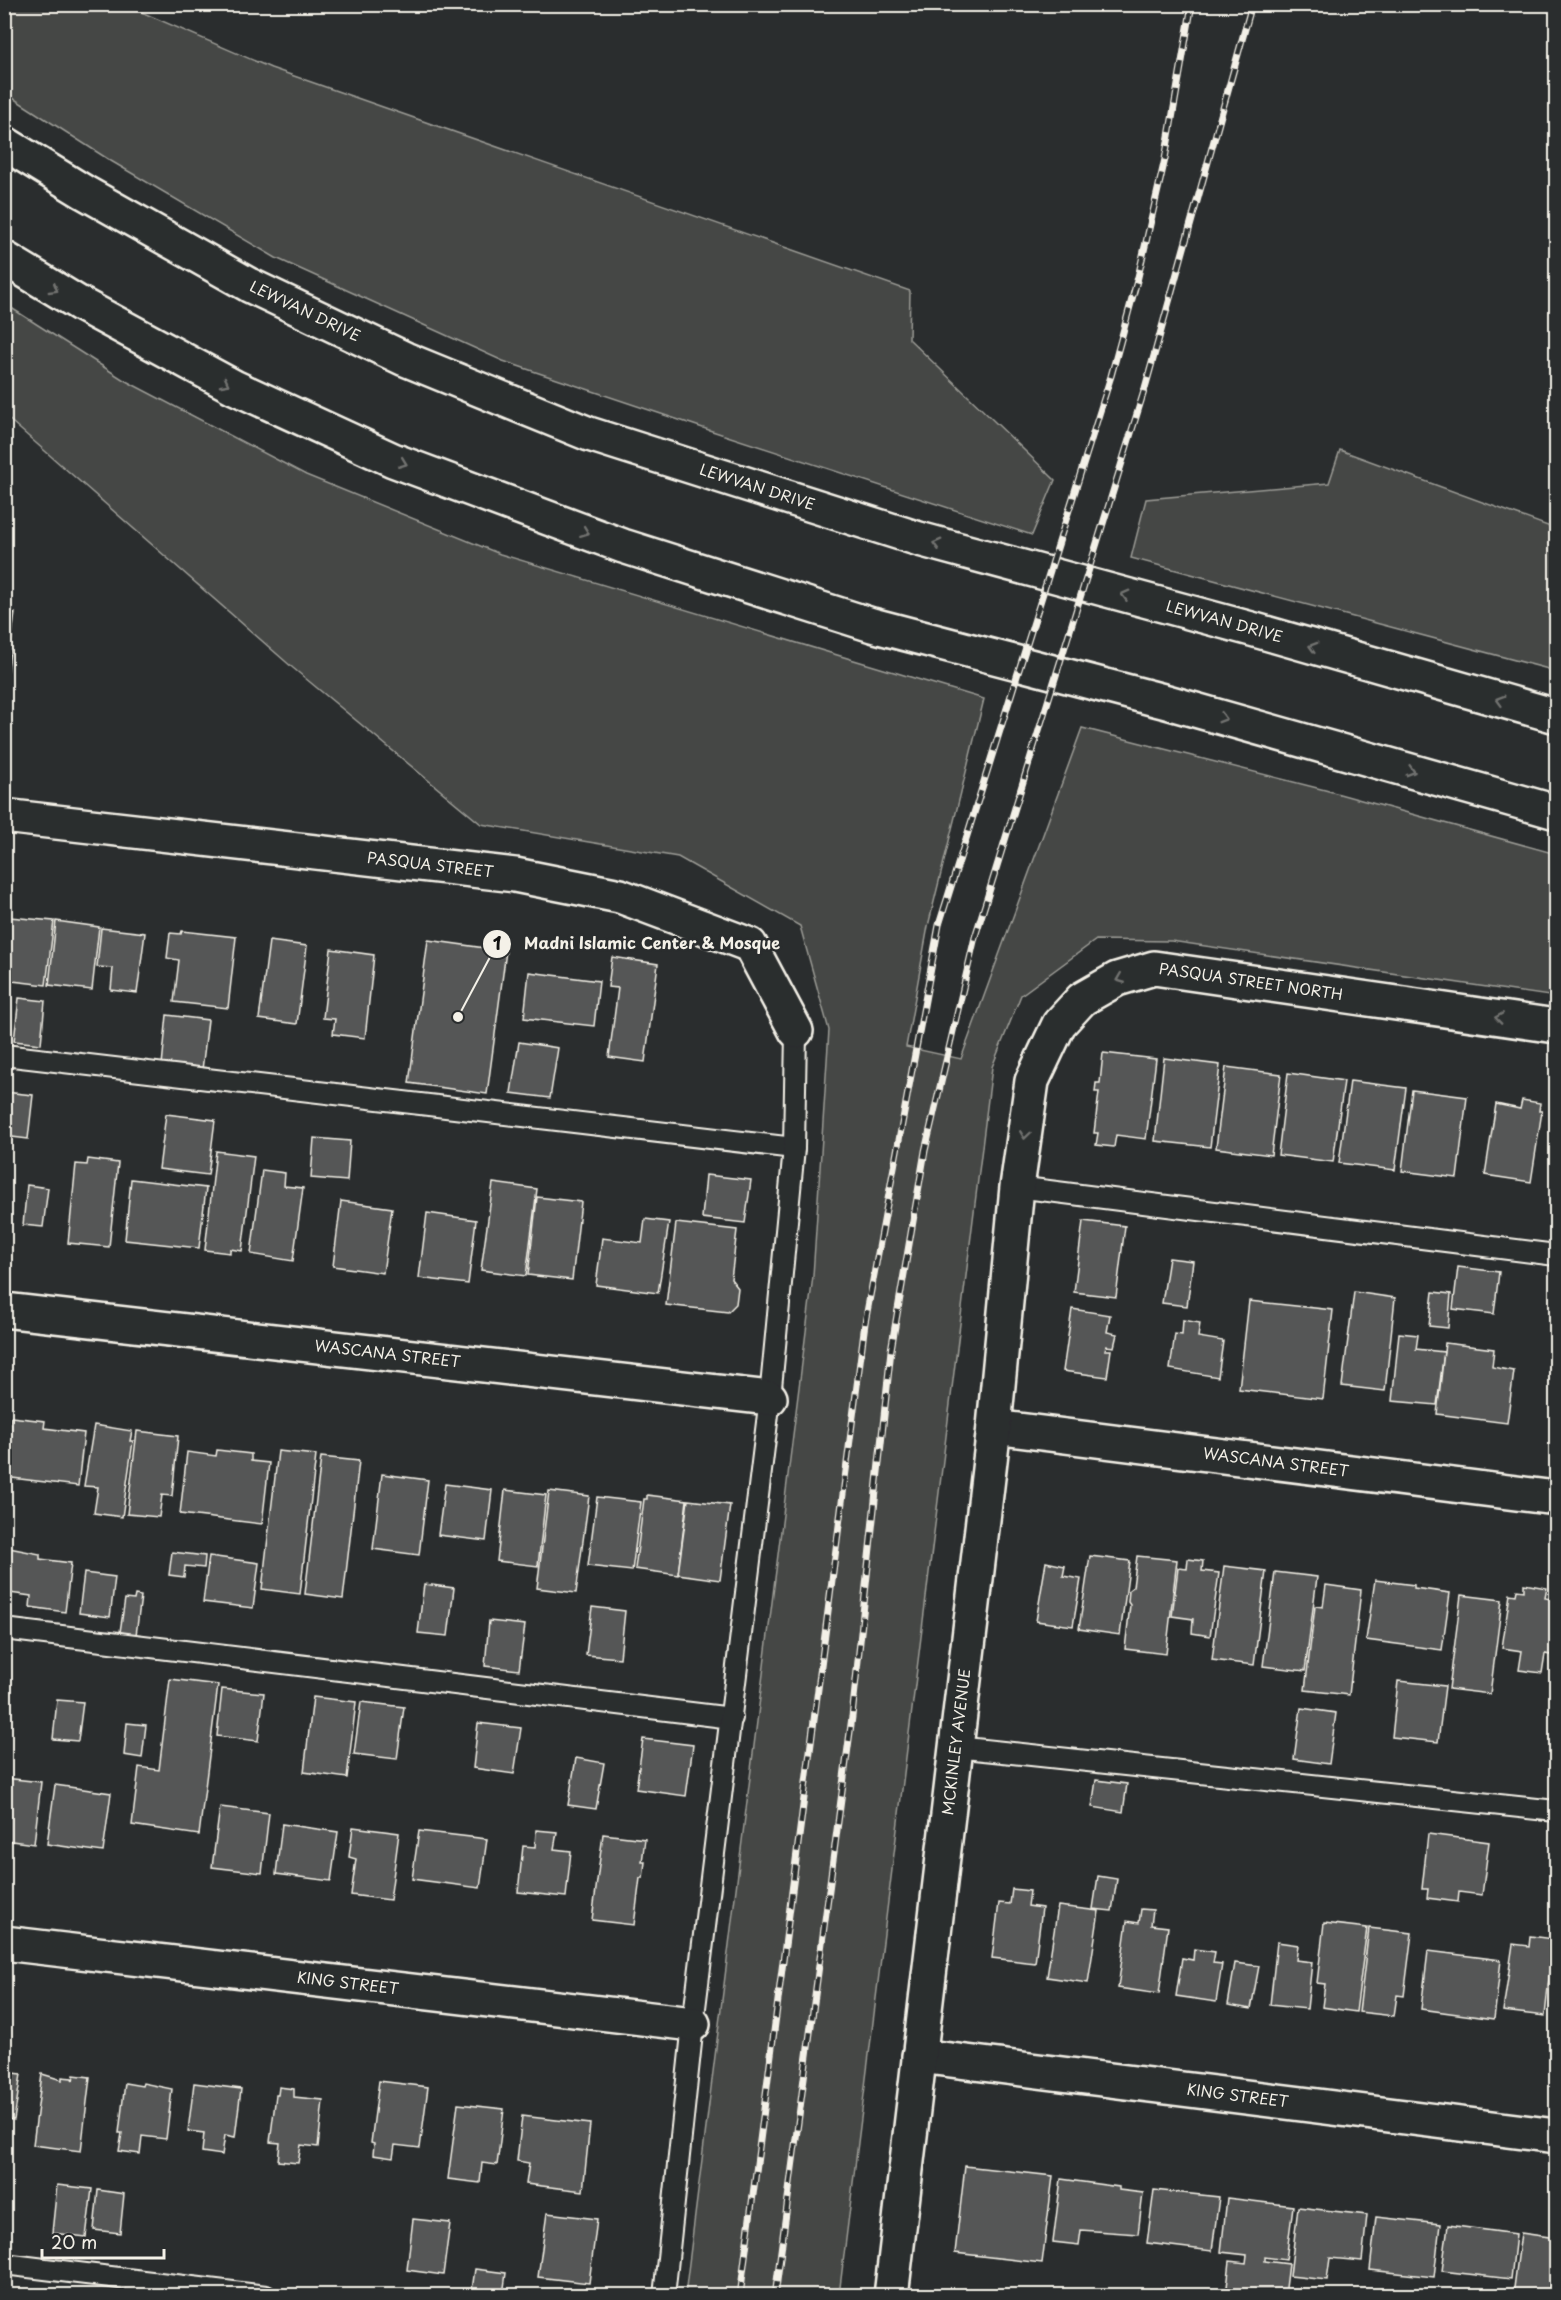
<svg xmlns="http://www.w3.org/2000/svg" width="1561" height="2300" font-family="'Playpen Sans',sans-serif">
  <rect width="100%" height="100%" fill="#2a2d2e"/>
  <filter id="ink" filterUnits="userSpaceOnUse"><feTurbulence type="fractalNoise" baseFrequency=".0167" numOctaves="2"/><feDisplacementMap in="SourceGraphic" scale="12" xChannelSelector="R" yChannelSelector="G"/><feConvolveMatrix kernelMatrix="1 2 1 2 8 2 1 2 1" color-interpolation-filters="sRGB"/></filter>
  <g filter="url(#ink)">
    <g fill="#444645" stroke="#9c9c96" stroke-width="1.5">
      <polygon points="4,5 125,5 271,68 910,291 909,339 1055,480 1032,535 712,431 503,361 276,258 111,161 5,93"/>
      <polygon points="5,304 124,380 306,475 500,554 984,699 928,926 906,1047 961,1059 1082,728 1325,790 1556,854 1556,997 1171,941 1096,940 1021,995 992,1067 839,2295 685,2295 813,1276 829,1030 800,926 678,857 481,824 293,668 5,416"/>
      <polygon points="1340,450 1556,529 1556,671 1131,558 1146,499 1329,483"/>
    </g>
    <g fill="#555756" stroke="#f4f1e8" stroke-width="1.5">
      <polygon points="4,612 15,613 4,698"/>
      <polygon points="9,917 54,921 46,985 4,980"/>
      <polygon points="56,921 99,927 92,990 49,985"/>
      <polygon points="101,928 145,933 137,993 111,990 113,968 97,967"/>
      <polygon points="182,931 236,937 228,1008 174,1002 179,960 167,958 170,933 181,934"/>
      <polygon points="428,940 506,951 487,1094 409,1083"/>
      <polygon points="269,941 307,946 297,1024 259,1019"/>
      <polygon points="331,949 374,955 365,1038 333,1034 335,1019 323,1018"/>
      <polygon points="612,957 658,964 645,1062 609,1057 618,988 608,987"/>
      <polygon points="529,972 599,981 594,1026 524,1018"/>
      <polygon points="19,998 45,1001 41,1044 14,1041"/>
      <polygon points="167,1015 208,1020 202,1070 162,1065"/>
      <polygon points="519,1042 558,1048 550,1098 511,1093"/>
      <polygon points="1103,1053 1156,1059 1146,1139 1116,1135 1114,1147 1096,1145 1098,1133 1094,1133 1099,1092 1095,1092 1096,1083 1100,1083"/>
      <polygon points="1164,1058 1220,1065 1210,1147 1155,1141"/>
      <polygon points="1226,1067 1281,1074 1271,1155 1216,1148"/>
      <polygon points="1288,1073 1344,1081 1333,1162 1278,1155"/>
      <polygon points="1350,1081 1406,1088 1395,1170 1339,1163"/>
      <polygon points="1412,1090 1467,1097 1457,1178 1402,1171"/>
      <polygon points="4,1092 33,1095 28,1139 4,1136"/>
      <polygon points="1522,1100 1540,1103 1539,1111 1542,1111 1531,1182 1485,1175 1496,1104 1520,1109"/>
      <polygon points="166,1114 215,1120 208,1175 159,1169"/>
      <polygon points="314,1138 350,1141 347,1181 311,1178"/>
      <polygon points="216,1151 254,1156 242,1251 230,1249 230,1253 205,1250"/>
      <polygon points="88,1159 118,1163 109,1247 68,1243 76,1164 87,1165"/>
      <polygon points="1556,1160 1556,1233 1549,1232"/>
      <polygon points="262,1170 285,1173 284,1186 303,1188 293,1261 251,1254"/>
      <polygon points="706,1175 751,1180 745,1223 702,1218"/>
      <polygon points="131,1179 206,1188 199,1248 125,1240"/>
      <polygon points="493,1183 537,1189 526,1276 481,1270"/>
      <polygon points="27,1185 48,1188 43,1227 23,1225"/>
      <polygon points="537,1197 581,1202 572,1280 528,1275"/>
      <polygon points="341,1201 392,1208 383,1273 333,1266"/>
      <polygon points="427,1213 476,1220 468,1284 419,1278"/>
      <polygon points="645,1219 669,1222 658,1293 596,1285 602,1238 642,1243"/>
      <polygon points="1083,1221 1125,1226 1116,1297 1074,1292"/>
      <polygon points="676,1223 737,1230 731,1279 738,1288 736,1304 728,1312 666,1305"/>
      <polygon points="1169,1258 1193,1261 1187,1306 1162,1303"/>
      <polygon points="1458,1267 1499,1272 1494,1314 1453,1309"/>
      <polygon points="1354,1292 1395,1298 1385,1391 1342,1386"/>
      <polygon points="1433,1292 1451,1294 1448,1328 1429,1326"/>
      <polygon points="1249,1301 1333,1310 1323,1399 1239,1389"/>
      <polygon points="1072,1309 1110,1315 1107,1332 1117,1334 1114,1347 1106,1346 1105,1350 1111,1350 1107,1377 1063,1371"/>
      <polygon points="1183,1320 1200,1323 1198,1337 1223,1341 1218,1377 1170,1369 1175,1334 1182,1335"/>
      <polygon points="1399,1333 1418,1335 1416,1349 1444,1352 1437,1405 1392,1401"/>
      <polygon points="1445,1343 1494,1349 1492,1367 1514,1371 1507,1423 1437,1414"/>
      <polygon points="11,1417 45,1421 44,1428 84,1433 78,1486 4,1477 4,1445 8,1446"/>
      <polygon points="94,1425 132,1431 130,1441 133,1441 122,1517 94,1513 98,1487 84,1486"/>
      <polygon points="137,1431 178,1436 172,1496 162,1495 159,1517 127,1514"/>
      <polygon points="217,1450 251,1454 251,1461 269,1463 262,1524 180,1514 187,1452 216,1456"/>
      <polygon points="278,1451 316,1455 300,1594 262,1589"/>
      <polygon points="321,1457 359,1461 343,1599 305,1594"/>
      <polygon points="382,1474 428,1480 419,1555 373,1549"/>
      <polygon points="445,1484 492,1490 486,1541 438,1535"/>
      <polygon points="505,1490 546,1495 538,1566 497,1561"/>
      <polygon points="549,1491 589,1496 576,1593 537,1588"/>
      <polygon points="647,1495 687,1500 678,1575 635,1569 644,1499 647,1499"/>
      <polygon points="597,1497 641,1502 632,1571 588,1566"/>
      <polygon points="688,1500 730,1505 720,1580 678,1574"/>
      <polygon points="4,1547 40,1554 40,1559 71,1563 65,1612 30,1607 31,1596 10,1593 10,1597 4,1596"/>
      <polygon points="172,1552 205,1556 204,1568 185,1566 184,1577 169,1575"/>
      <polygon points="209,1556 259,1563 253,1608 203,1602"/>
      <polygon points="1090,1556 1130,1561 1120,1635 1079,1629"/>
      <polygon points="1137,1556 1177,1560 1166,1654 1125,1649 1130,1605 1128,1602 1129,1590 1133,1587"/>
      <polygon points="1188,1559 1203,1561 1202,1571 1219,1573 1210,1636 1192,1633 1193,1619 1172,1616 1178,1568 1187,1569"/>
      <polygon points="1046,1562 1065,1566 1063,1576 1081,1579 1073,1626 1036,1621"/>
      <polygon points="1224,1566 1266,1571 1254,1665 1212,1660"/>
      <polygon points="1275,1572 1317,1577 1305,1671 1263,1666"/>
      <polygon points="84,1573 115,1577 110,1617 79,1613"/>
      <polygon points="1375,1580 1414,1585 1414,1588 1450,1593 1442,1650 1366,1640"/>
      <polygon points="424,1584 454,1588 448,1636 418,1633"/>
      <polygon points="1524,1584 1547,1588 1545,1598 1556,1600 1556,1656 1545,1654 1542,1673 1519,1670 1522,1651 1502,1648 1510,1594 1516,1595 1517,1590 1524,1591"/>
      <polygon points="1326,1585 1361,1590 1349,1695 1305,1690 1315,1606 1323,1607"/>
      <polygon points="135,1595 141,1596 136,1635 120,1632 125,1599 134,1600"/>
      <polygon points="1461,1595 1502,1600 1490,1694 1449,1689"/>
      <polygon points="592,1607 625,1611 620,1658 586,1655"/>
      <polygon points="489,1621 525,1625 519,1670 485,1666"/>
      <polygon points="170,1679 218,1685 199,1835 132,1825 139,1767 159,1770"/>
      <polygon points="1398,1681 1445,1686 1438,1742 1392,1737"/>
      <polygon points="222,1689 264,1693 258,1741 217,1736"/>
      <polygon points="313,1697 356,1702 347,1778 304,1772"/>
      <polygon points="57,1700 83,1702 78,1741 53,1739"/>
      <polygon points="361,1702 404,1707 397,1759 354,1754"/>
      <polygon points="1301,1708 1336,1713 1329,1764 1294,1759"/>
      <polygon points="127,1723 146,1725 142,1758 124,1755"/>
      <polygon points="478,1723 521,1728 514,1774 473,1768"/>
      <polygon points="643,1739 693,1745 686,1796 636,1789"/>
      <polygon points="576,1758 604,1763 596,1809 568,1805"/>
      <polygon points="4,1778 41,1782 34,1844 4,1840"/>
      <polygon points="1096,1780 1127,1784 1123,1812 1092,1807"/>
      <polygon points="55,1785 111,1793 103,1852 47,1844"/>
      <polygon points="220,1807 269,1813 262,1873 212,1867"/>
      <polygon points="282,1824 338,1832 331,1881 276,1874"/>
      <polygon points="353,1827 399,1833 390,1900 351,1895 356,1859 349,1857"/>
      <polygon points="536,1830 557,1832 554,1849 571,1851 566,1897 518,1892 523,1846 535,1847"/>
      <polygon points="419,1831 487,1839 480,1888 412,1879"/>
      <polygon points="603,1834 645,1839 642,1862 645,1862 643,1878 640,1878 634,1925 592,1920"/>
      <polygon points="1428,1834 1489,1842 1482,1895 1459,1892 1458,1902 1427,1898 1428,1889 1422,1889"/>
      <polygon points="1098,1876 1117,1879 1112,1911 1093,1909"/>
      <polygon points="1012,1889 1030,1891 1028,1906 1042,1908 1035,1963 992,1958 999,1903 1010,1904"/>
      <polygon points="1058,1906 1099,1911 1088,1983 1047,1977"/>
      <polygon points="1141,1909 1153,1910 1151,1925 1168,1927 1159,1994 1118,1988 1127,1921 1139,1923"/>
      <polygon points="1324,1923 1367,1928 1356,2012 1322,2007 1325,1984 1317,1983"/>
      <polygon points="1369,1928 1412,1933 1404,1996 1397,1995 1394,2016 1359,2012"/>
      <polygon points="1530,1936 1553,1939 1545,2016 1503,2011 1513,1944 1529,1946"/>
      <polygon points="1277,1942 1298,1945 1296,1960 1312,1962 1307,2009 1270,2005"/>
      <polygon points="1194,1949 1215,1952 1213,1963 1222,1964 1216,2002 1176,1996 1182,1958 1193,1960"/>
      <polygon points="1428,1951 1501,1960 1494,2019 1421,2009"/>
      <polygon points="1235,1963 1259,1966 1251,2009 1228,2005"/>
      <polygon points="4,2072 21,2074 14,2120 4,2119"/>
      <polygon points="42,2074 62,2080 62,2077 72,2078 73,2081 74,2075 90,2077 81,2151 33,2145"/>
      <polygon points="379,2081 428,2087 420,2148 395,2145 393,2158 373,2155 374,2144 371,2143"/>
      <polygon points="125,2083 142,2086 143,2083 172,2089 166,2139 142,2136 140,2154 119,2151 122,2133 119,2133"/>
      <polygon points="194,2083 241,2089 235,2137 225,2135 222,2155 202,2152 204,2133 188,2131"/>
      <polygon points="279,2087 294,2089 294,2097 323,2100 318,2147 301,2145 298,2163 278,2161 280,2143 270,2142 276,2095 278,2095"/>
      <polygon points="458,2104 504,2109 497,2165 482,2163 480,2183 448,2179"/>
      <polygon points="522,2116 590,2124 583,2191 526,2184 529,2163 517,2161"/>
      <polygon points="965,2166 1053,2176 1042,2263 955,2253"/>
      <polygon points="1061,2179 1119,2187 1119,2190 1143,2193 1138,2234 1081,2230 1079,2245 1053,2242"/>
      <polygon points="57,2185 92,2189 86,2237 52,2233"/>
      <polygon points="98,2190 124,2194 120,2233 94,2230"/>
      <polygon points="1154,2190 1219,2197 1212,2251 1147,2243"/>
      <polygon points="1227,2198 1293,2206 1286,2260 1265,2257 1265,2261 1289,2264 1285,2296 1226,2296 1230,2261 1246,2263 1247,2255 1221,2252"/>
      <polygon points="1298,2207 1367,2215 1362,2261 1330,2258 1327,2280 1290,2276"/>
      <polygon points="547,2213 597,2219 589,2283 538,2277"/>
      <polygon points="1376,2217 1440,2224 1434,2277 1370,2270"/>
      <polygon points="413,2219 450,2223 443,2275 407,2270"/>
      <polygon points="1448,2225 1516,2234 1511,2279 1442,2271"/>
      <polygon points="1521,2233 1556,2238 1556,2296 1513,2296"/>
      <polygon points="475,2269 506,2273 503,2295 472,2290"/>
    </g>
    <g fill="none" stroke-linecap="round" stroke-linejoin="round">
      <g stroke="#f4f1e8" stroke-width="24">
        <g id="lane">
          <polyline points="4,1055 794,1148"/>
          <polyline points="1017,1187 1556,1255"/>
          <polyline points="4,1629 732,1718"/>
          <polyline points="956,1747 1556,1811"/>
          <polyline points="4,2264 266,2296"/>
          <polyline points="664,2296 693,2024 770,1398 794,1148 796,1031"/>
        </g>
      </g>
      <g stroke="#f4f1e8" stroke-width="38">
        <g id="street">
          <path id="s1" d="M4 816 515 875 620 896 750 945 796 1031"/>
          <path id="s2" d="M4 1310 770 1398"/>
          <path id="s3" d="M994 1427 1556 1498"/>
          <path id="s4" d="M4 1943 693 2024"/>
          <path id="s5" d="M919 2056 1556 2136"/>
          <path id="s6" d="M891 2296 994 1427 1017 1187 1032 1081 1059 1024 1082 999 1117 979 1154 968 1556 1026"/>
        </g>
      </g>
      <g stroke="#f4f1e8" stroke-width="38">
        <g id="secondary">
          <path id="s7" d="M4 143 84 192 249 285 405 359 589 434 919 539 1255 630 1556 716"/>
          <polyline points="4,258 80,304 234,387 393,460 623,546 872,625 1167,702 1556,812"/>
        </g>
      </g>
      <use href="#lane" stroke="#2a2d2e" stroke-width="20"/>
      <use href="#street" stroke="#2a2d2e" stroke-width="33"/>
      <use href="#secondary" stroke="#2a2d2e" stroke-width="33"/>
      <g stroke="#f4f1e8" stroke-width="7">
        <g id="rail">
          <polyline points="740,2296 865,1323 939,925 1111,376 1138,277 1165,159 1192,4"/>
          <polyline points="775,2296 852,1717 891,1350 925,1151 975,937 1145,388 1252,4"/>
        </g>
      </g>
      <use href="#rail" stroke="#2a2d2e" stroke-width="4.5" stroke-dasharray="14" stroke-linecap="butt"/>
    </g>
    <defs><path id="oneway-chevron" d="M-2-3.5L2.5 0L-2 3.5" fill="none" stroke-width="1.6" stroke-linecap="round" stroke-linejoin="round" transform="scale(1.5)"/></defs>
    <g stroke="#71726f">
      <use href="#oneway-chevron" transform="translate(54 289) rotate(31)"/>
      <use href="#oneway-chevron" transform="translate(225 383) rotate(28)"/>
      <use href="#oneway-chevron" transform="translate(403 463) rotate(21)"/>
      <use href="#oneway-chevron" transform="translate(585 532) rotate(21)"/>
      <use href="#oneway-chevron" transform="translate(937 544) rotate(-165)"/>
      <use href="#oneway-chevron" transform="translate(1125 595) rotate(-165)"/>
      <use href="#oneway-chevron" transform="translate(1313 647) rotate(-164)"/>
      <use href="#oneway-chevron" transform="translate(1500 700) rotate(-164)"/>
      <use href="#oneway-chevron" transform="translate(1223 718) rotate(16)"/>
      <use href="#oneway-chevron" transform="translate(1411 771) rotate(16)"/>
      <use href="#oneway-chevron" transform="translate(1120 979) rotate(158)"/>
      <use href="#oneway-chevron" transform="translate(1499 1018) rotate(-172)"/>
      <use href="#oneway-chevron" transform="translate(1025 1135) rotate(98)"/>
    </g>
  </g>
  <g text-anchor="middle" stroke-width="5" stroke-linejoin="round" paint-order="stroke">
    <g font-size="15" fill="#f4f1e8" stroke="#2a2d2e">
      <text dy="5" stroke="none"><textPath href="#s7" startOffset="345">LEWVAN DRIVE</textPath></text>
      <text dy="5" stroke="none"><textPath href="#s7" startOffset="831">LEWVAN DRIVE</textPath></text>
      <text dy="5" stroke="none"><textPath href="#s7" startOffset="1317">LEWVAN DRIVE</textPath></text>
      <text dy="5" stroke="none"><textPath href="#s1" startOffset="429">PASQUA STREET</textPath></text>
      <text dy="5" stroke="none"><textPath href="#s6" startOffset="1497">PASQUA STREET NORTH</textPath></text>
      <text dy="5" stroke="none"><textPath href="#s2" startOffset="386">WASCANA STREET</textPath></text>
      <text dy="5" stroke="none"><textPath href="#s3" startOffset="284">WASCANA STREET</textPath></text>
      <text dy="5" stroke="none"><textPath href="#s6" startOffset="558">MCKINLEY AVENUE</textPath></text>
      <text dy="5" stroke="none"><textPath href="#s4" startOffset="346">KING STREET</textPath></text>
      <text dy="5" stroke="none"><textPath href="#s5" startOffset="321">KING STREET</textPath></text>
    </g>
  </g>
  <path fill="none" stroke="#f4f1e8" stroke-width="2" d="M458 1017L497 944"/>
  <g fill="#f4f1e8" stroke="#2a2d2e" stroke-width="2">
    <circle cx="458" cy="1017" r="6"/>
    <circle cx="497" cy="944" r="15"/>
  </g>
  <g font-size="18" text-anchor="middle" font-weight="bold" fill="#111">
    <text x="497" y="950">1</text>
  </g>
  <g font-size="16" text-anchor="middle" font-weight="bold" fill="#f4f1e8" stroke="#2a2d2e" stroke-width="5" stroke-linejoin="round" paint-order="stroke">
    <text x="652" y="949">Madni Islamic Center &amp; Mosque</text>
  </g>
  <rect width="1561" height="2300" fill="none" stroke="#2a2d2e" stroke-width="24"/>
  <rect x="12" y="12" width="1537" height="2276" fill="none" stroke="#f4f1e8" stroke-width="2" filter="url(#ink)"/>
  <path d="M42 2249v9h122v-9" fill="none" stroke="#f4f1e8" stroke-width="3"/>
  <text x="51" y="2249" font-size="18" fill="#f4f1e8" stroke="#2a2d2e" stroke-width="4.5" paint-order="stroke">20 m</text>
</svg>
